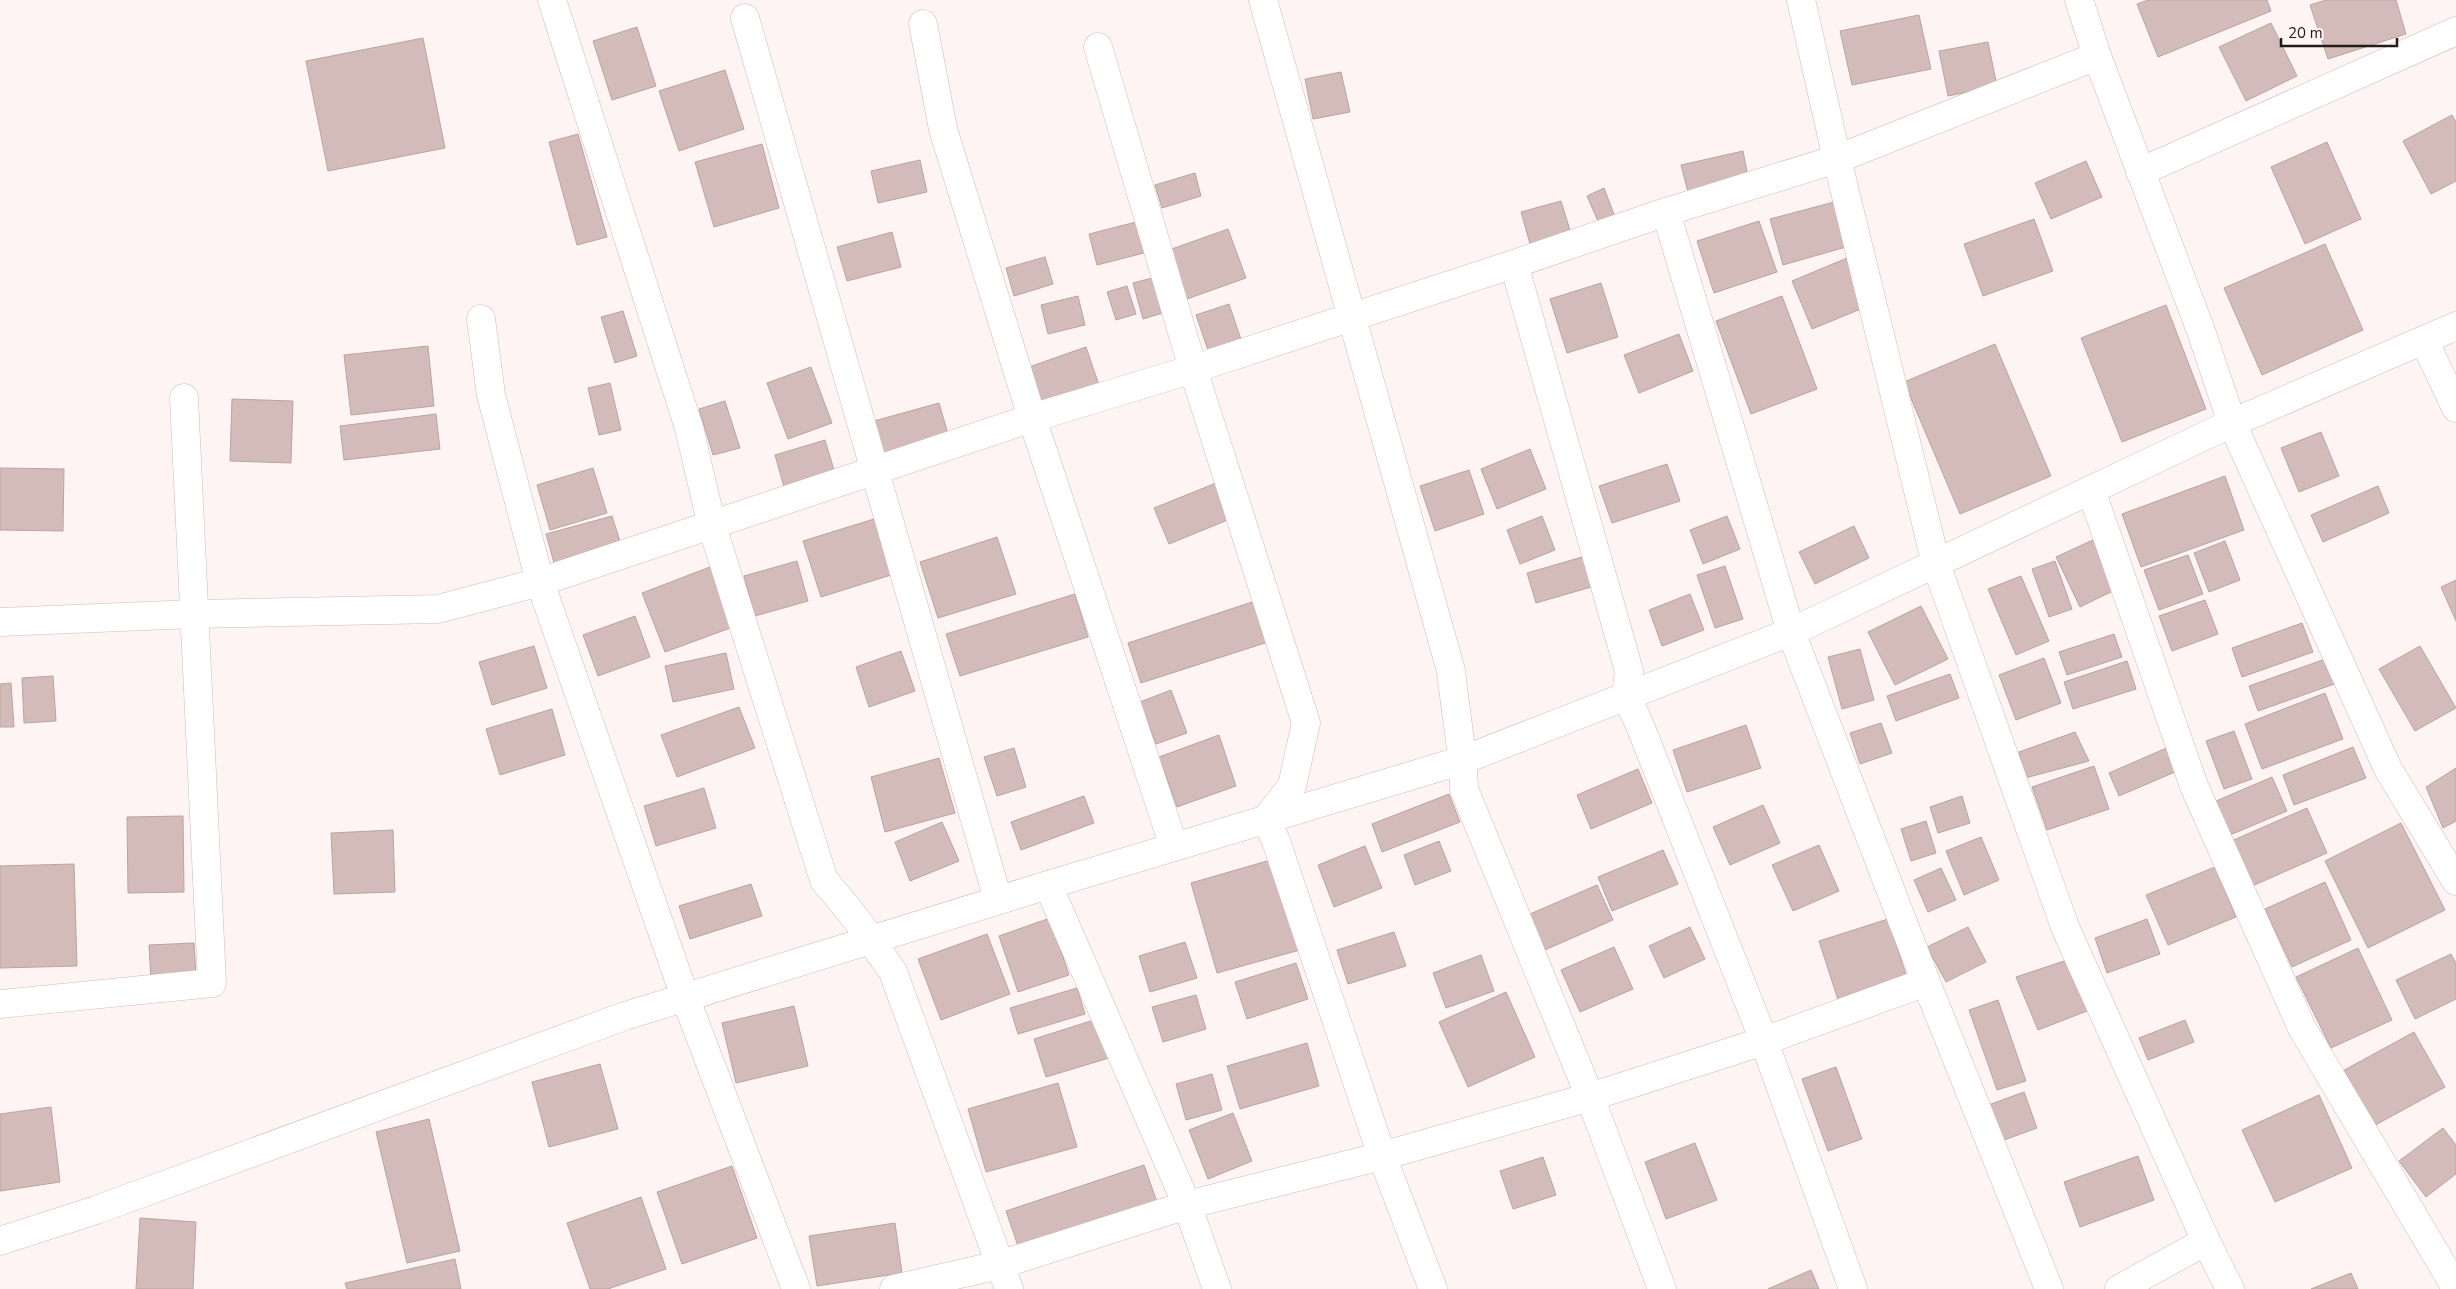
<svg xmlns="http://www.w3.org/2000/svg" width="2456" height="1289" font-family="'Nunito Sans',sans-serif">
  <rect width="100%" height="100%" fill="#fef4f3"/>
  <g fill="#d2bbb8" stroke="#baa4a1">
    <polygon points="2148,0 2267,0 2271,11 2158,57 2137,4"/>
    <polygon points="2326,0 2396,0 2406,34 2328,59 2310,5"/>
    <polygon points="1919,15 1931,69 1852,85 1840,31"/>
    <polygon points="2271,23 2297,76 2246,101 2219,47"/>
    <polygon points="637,27 656,86 612,100 593,41"/>
    <polygon points="423,38 445,148 328,171 306,61"/>
    <polygon points="1988,42 1997,86 1948,96 1939,51"/>
    <polygon points="725,70 744,129 679,151 659,91"/>
    <polygon points="1341,72 1350,112 1313,119 1305,79"/>
    <polygon points="2452,115 2456,122 2456,181 2431,194 2403,141"/>
    <polygon points="578,134 607,237 577,245 549,142"/>
    <polygon points="2327,142 2361,219 2305,244 2271,167"/>
    <polygon points="762,144 779,208 714,227 695,162"/>
    <polygon points="1743,151 1749,182 1689,196 1681,165"/>
    <polygon points="920,160 927,192 878,203 871,171"/>
    <polygon points="2086,161 2102,197 2051,219 2035,183"/>
    <polygon points="1195,173 1201,196 1162,208 1155,185"/>
    <polygon points="1604,188 1617,222 1601,228 1587,196"/>
    <polygon points="1561,201 1573,240 1532,251 1521,212"/>
    <polygon points="1834,202 1846,247 1783,265 1770,219"/>
    <polygon points="2034,219 2053,271 1983,296 1964,244"/>
    <polygon points="1759,221 1777,272 1714,293 1697,241"/>
    <polygon points="1136,222 1144,253 1097,265 1089,234"/>
    <polygon points="1228,229 1246,278 1187,299 1169,250"/>
    <polygon points="892,232 901,267 847,281 837,247"/>
    <polygon points="2325,244 2363,330 2262,375 2224,288"/>
    <polygon points="1045,257 1053,284 1014,296 1006,268"/>
    <polygon points="1847,258 1868,306 1812,329 1792,281"/>
    <polygon points="1152,278 1163,313 1143,319 1133,283"/>
    <polygon points="1601,283 1618,337 1567,353 1550,299"/>
    <polygon points="1127,286 1136,314 1116,320 1107,292"/>
    <polygon points="1078,296 1085,325 1048,334 1041,305"/>
    <polygon points="1782,296 1817,389 1751,414 1716,321"/>
    <polygon points="1229,304 1245,351 1212,362 1196,315"/>
    <polygon points="2166,305 2206,409 2122,442 2081,338"/>
    <polygon points="623,311 637,356 615,363 601,317"/>
    <polygon points="1679,334 1693,371 1639,393 1624,355"/>
    <polygon points="1995,344 2051,476 1960,514 1904,382"/>
    <polygon points="428,346 434,406 351,415 344,355"/>
    <polygon points="1086,347 1102,394 1045,413 1029,367"/>
    <polygon points="811,367 832,423 788,439 767,383"/>
    <polygon points="610,383 621,430 599,435 588,388"/>
    <polygon points="232,399 293,401 291,463 230,461"/>
    <polygon points="725,401 740,448 713,455 699,409"/>
    <polygon points="939,403 951,444 885,463 874,421"/>
    <polygon points="436,414 440,449 344,460 340,426"/>
    <polygon points="2321,432 2339,476 2299,492 2281,448"/>
    <polygon points="825,440 837,480 786,494 775,455"/>
    <polygon points="1530,449 1546,489 1497,509 1481,469"/>
    <polygon points="1667,464 1680,501 1612,523 1599,486"/>
    <polygon points="0,468 64,469 63,531 0,530"/>
    <polygon points="593,468 607,513 550,530 537,485"/>
    <polygon points="1469,470 1484,514 1435,531 1420,486"/>
    <polygon points="2225,476 2244,530 2141,567 2122,514"/>
    <polygon points="1216,483 1230,519 1169,544 1154,508"/>
    <polygon points="2378,486 2389,513 2323,542 2311,515"/>
    <polygon points="612,516 623,551 556,570 546,534"/>
    <polygon points="1542,516 1555,550 1520,564 1507,530"/>
    <polygon points="1727,516 1740,549 1703,564 1690,530"/>
    <polygon points="874,519 891,575 821,597 803,541"/>
    <polygon points="1854,526 1869,558 1815,584 1799,552"/>
    <polygon points="997,537 1016,594 938,618 920,562"/>
    <polygon points="2097,538 2121,587 2080,607 2056,557"/>
    <polygon points="2225,541 2240,580 2209,592 2194,553"/>
    <polygon points="1589,555 1598,585 1536,603 1527,573"/>
    <polygon points="2188,555 2203,594 2159,610 2144,570"/>
    <polygon points="797,561 808,601 755,616 744,576"/>
    <polygon points="2055,561 2072,609 2049,617 2032,569"/>
    <polygon points="1725,566 1743,619 1715,628 1697,575"/>
    <polygon points="710,567 733,627 665,652 642,593"/>
    <polygon points="2021,576 2049,641 2016,655 1988,589"/>
    <polygon points="2456,580 2456,621 2441,587"/>
    <polygon points="1075,594 1088,637 960,676 946,634"/>
    <polygon points="1690,594 1704,630 1662,646 1649,610"/>
    <polygon points="2205,600 2218,634 2172,651 2159,616"/>
    <polygon points="1255,601 1268,642 1141,683 1128,643"/>
    <polygon points="1921,606 1948,659 1895,685 1868,632"/>
    <polygon points="635,616 650,657 598,676 583,635"/>
    <polygon points="2302,623 2313,652 2242,677 2232,648"/>
    <polygon points="2114,634 2122,657 2067,675 2059,652"/>
    <polygon points="534,646 547,688 492,705 479,662"/>
    <polygon points="2420,646 2456,708 2415,731 2379,669"/>
    <polygon points="1860,649 1874,700 1842,709 1828,657"/>
    <polygon points="901,651 915,691 869,707 856,667"/>
    <polygon points="726,653 734,689 673,702 665,666"/>
    <polygon points="2331,657 2340,682 2258,711 2249,686"/>
    <polygon points="2044,658 2061,703 2016,720 1999,675"/>
    <polygon points="2127,661 2136,689 2073,709 2064,682"/>
    <polygon points="1950,674 1959,698 1896,721 1887,696"/>
    <polygon points="53,676 56,721 24,723 22,678"/>
    <polygon points="11,683 14,727 0,727 0,684"/>
    <polygon points="1171,690 1187,733 1156,744 1140,702"/>
    <polygon points="2325,693 2343,739 2262,769 2245,724"/>
    <polygon points="739,707 755,748 677,777 661,735"/>
    <polygon points="552,709 565,755 500,775 486,729"/>
    <polygon points="1881,723 1892,753 1860,764 1850,733"/>
    <polygon points="1746,725 1761,768 1687,792 1673,750"/>
    <polygon points="2234,731 2252,779 2224,789 2206,741"/>
    <polygon points="2075,732 2089,761 2025,778 2019,752"/>
    <polygon points="1219,735 1236,786 1177,807 1159,757"/>
    <polygon points="2171,746 2182,769 2119,796 2109,773"/>
    <polygon points="2353,747 2366,778 2294,805 2283,775"/>
    <polygon points="1014,748 1026,787 997,796 984,757"/>
    <polygon points="939,758 955,813 885,832 871,777"/>
    <polygon points="2094,766 2109,809 2047,830 2032,787"/>
    <polygon points="2456,768 2456,821 2443,828 2426,787"/>
    <polygon points="1638,769 1652,803 1591,829 1577,795"/>
    <polygon points="2272,777 2287,811 2230,835 2216,801"/>
    <polygon points="704,788 716,828 656,846 644,806"/>
    <polygon points="1449,794 1460,822 1382,852 1372,824"/>
    <polygon points="1084,796 1094,823 1021,850 1011,822"/>
    <polygon points="1962,796 1970,823 1938,833 1930,807"/>
    <polygon points="1763,805 1780,843 1730,865 1713,827"/>
    <polygon points="2307,808 2327,853 2250,887 2229,842"/>
    <polygon points="183,816 184,892 128,893 127,817"/>
    <polygon points="1926,821 1936,853 1911,861 1901,829"/>
    <polygon points="942,822 959,861 910,881 895,842"/>
    <polygon points="2401,823 2445,910 2368,948 2325,861"/>
    <polygon points="393,830 395,892 334,894 331,833"/>
    <polygon points="1981,837 1999,880 1964,895 1946,851"/>
    <polygon points="1439,841 1451,871 1415,885 1404,855"/>
    <polygon points="1819,845 1839,891 1793,911 1772,865"/>
    <polygon points="1365,846 1382,888 1334,907 1318,865"/>
    <polygon points="1663,850 1678,884 1612,911 1598,877"/>
    <polygon points="1274,859 1300,950 1217,973 1191,883"/>
    <polygon points="74,864 77,966 0,968 0,866"/>
    <polygon points="2215,867 2236,917 2168,945 2146,895"/>
    <polygon points="1941,868 1956,900 1928,912 1914,880"/>
    <polygon points="2325,882 2351,940 2292,967 2265,909"/>
    <polygon points="751,884 762,916 690,939 679,906"/>
    <polygon points="1597,885 1613,920 1545,950 1530,914"/>
    <polygon points="1050,918 1069,975 1018,992 999,936"/>
    <polygon points="1888,919 1909,984 1840,1006 1819,941"/>
    <polygon points="2147,919 2160,954 2107,973 2095,938"/>
    <polygon points="1690,927 1705,959 1664,978 1649,946"/>
    <polygon points="1968,927 1986,962 1946,982 1927,947"/>
    <polygon points="1394,932 1406,966 1348,984 1337,950"/>
    <polygon points="987,934 1010,994 941,1020 918,959"/>
    <polygon points="1185,942 1197,978 1150,992 1139,956"/>
    <polygon points="194,943 196,976 151,979 149,945"/>
    <polygon points="1614,947 1633,989 1580,1012 1561,970"/>
    <polygon points="2358,948 2392,1020 2331,1048 2296,977"/>
    <polygon points="2451,954 2456,963 2456,999 2415,1019 2396,980"/>
    <polygon points="1481,955 1494,991 1446,1008 1433,973"/>
    <polygon points="2067,960 2087,1011 2038,1030 2016,977"/>
    <polygon points="1296,963 1308,999 1247,1019 1235,982"/>
    <polygon points="1077,988 1085,1014 1018,1034 1010,1008"/>
    <polygon points="1506,992 1535,1057 1468,1087 1439,1022"/>
    <polygon points="1196,995 1206,1029 1163,1042 1152,1007"/>
    <polygon points="1998,1000 2026,1081 1997,1090 1969,1010"/>
    <polygon points="794,1006 808,1066 736,1083 722,1023"/>
    <polygon points="1097,1019 1109,1058 1046,1077 1034,1039"/>
    <polygon points="2185,1020 2194,1042 2148,1060 2139,1038"/>
    <polygon points="2414,1032 2445,1087 2370,1128 2339,1073"/>
    <polygon points="1307,1043 1319,1086 1240,1109 1227,1066"/>
    <polygon points="600,1064 618,1129 549,1147 532,1082"/>
    <polygon points="1836,1067 1862,1139 1828,1151 1802,1079"/>
    <polygon points="1212,1074 1222,1110 1186,1120 1176,1084"/>
    <polygon points="1058,1083 1077,1147 986,1172 968,1109"/>
    <polygon points="2024,1092 2037,1128 1996,1143 1983,1107"/>
    <polygon points="2319,1095 2352,1168 2275,1202 2242,1130"/>
    <polygon points="51,1107 60,1182 0,1191 0,1114"/>
    <polygon points="1233,1113 1252,1161 1208,1179 1189,1130"/>
    <polygon points="429,1119 460,1251 407,1263 376,1132"/>
    <polygon points="2443,1128 2456,1145 2456,1174 2426,1197 2399,1161"/>
    <polygon points="1695,1143 1717,1200 1666,1219 1645,1162"/>
    <polygon points="2138,1156 2154,1200 2080,1227 2064,1182"/>
    <polygon points="1543,1157 1556,1195 1513,1209 1500,1171"/>
    <polygon points="1144,1165 1157,1202 1019,1249 1006,1211"/>
    <polygon points="732,1166 757,1238 682,1264 657,1192"/>
    <polygon points="641,1197 666,1269 608,1289 590,1289 567,1223"/>
    <polygon points="140,1218 196,1222 193,1289 136,1289"/>
    <polygon points="895,1223 902,1273 817,1286 809,1236"/>
    <polygon points="455,1259 461,1289 347,1289 345,1283"/>
    <polygon points="1811,1270 1819,1289 1768,1289"/>
    <polygon points="2351,1273 2358,1289 2311,1289"/>
  </g>
  <g fill="none" stroke-linecap="round" stroke-linejoin="round">
    <g stroke="#d1bbb7" stroke-width="29">
      <g id="minor">
        <polyline points="552,0 689,428 712,526 824,880 857,920 893,972 1009,1289"/>
        <path d="M1263 0 1451 671C1455 710 1463 749 1464 789L1590 1097 1662 1289"/>
        <polyline points="1801,0 1837,159 1936,564 2065,927 2206,1241 2230,1289"/>
        <polyline points="2079,0 2097,56 2201,331 2232,423 2388,769 2456,881"/>
        <polyline points="745,18 998,900"/>
        <polyline points="923,24 943,129 1032,418 1174,847"/>
        <polyline points="1098,47 1193,369 1306,723 1292,786 1266,819 1276,841 1382,1156 1433,1289"/>
        <polyline points="2140,172 2456,31"/>
        <polyline points="1666,212 1791,632 1926,982 2049,1289"/>
        <polyline points="1514,264 1629,671 1626,696 1639,723 1764,1041 1853,1289"/>
        <polyline points="481,319 491,395 540,582 685,997 796,1289"/>
        <polyline points="2424,340 2456,408"/>
        <polyline points="2091,490 2194,786 2302,1028 2456,1288"/>
        <polyline points="0,622 194,614 438,609 540,582 1032,418 1193,369 1514,264 1666,212 1837,159 2097,56"/>
        <polyline points="1048,885 1187,1205 1217,1289"/>
        <polyline points="0,1004 212,983 184,398"/>
        <polyline points="0,1241 96,1210 625,1016 1048,885 1463,760 1791,632 2232,423 2456,326"/>
        <polyline points="894,1289 999,1265 1187,1205 1382,1156 1590,1097 1764,1041 1926,982"/>
        <polyline points="2119,1289 2206,1241"/>
      </g>
    </g>
    <use href="#minor" stroke="#fff" stroke-width="28"/>
  </g>
  <path d="M2281 38v8h116v-8" fill="none" stroke="#241c1b" stroke-width="2.5"/>
  <text x="2288" y="38" font-size="15" fill="#241c1b" stroke="#fef4f3" stroke-width="4" paint-order="stroke">20 m</text>
</svg>
